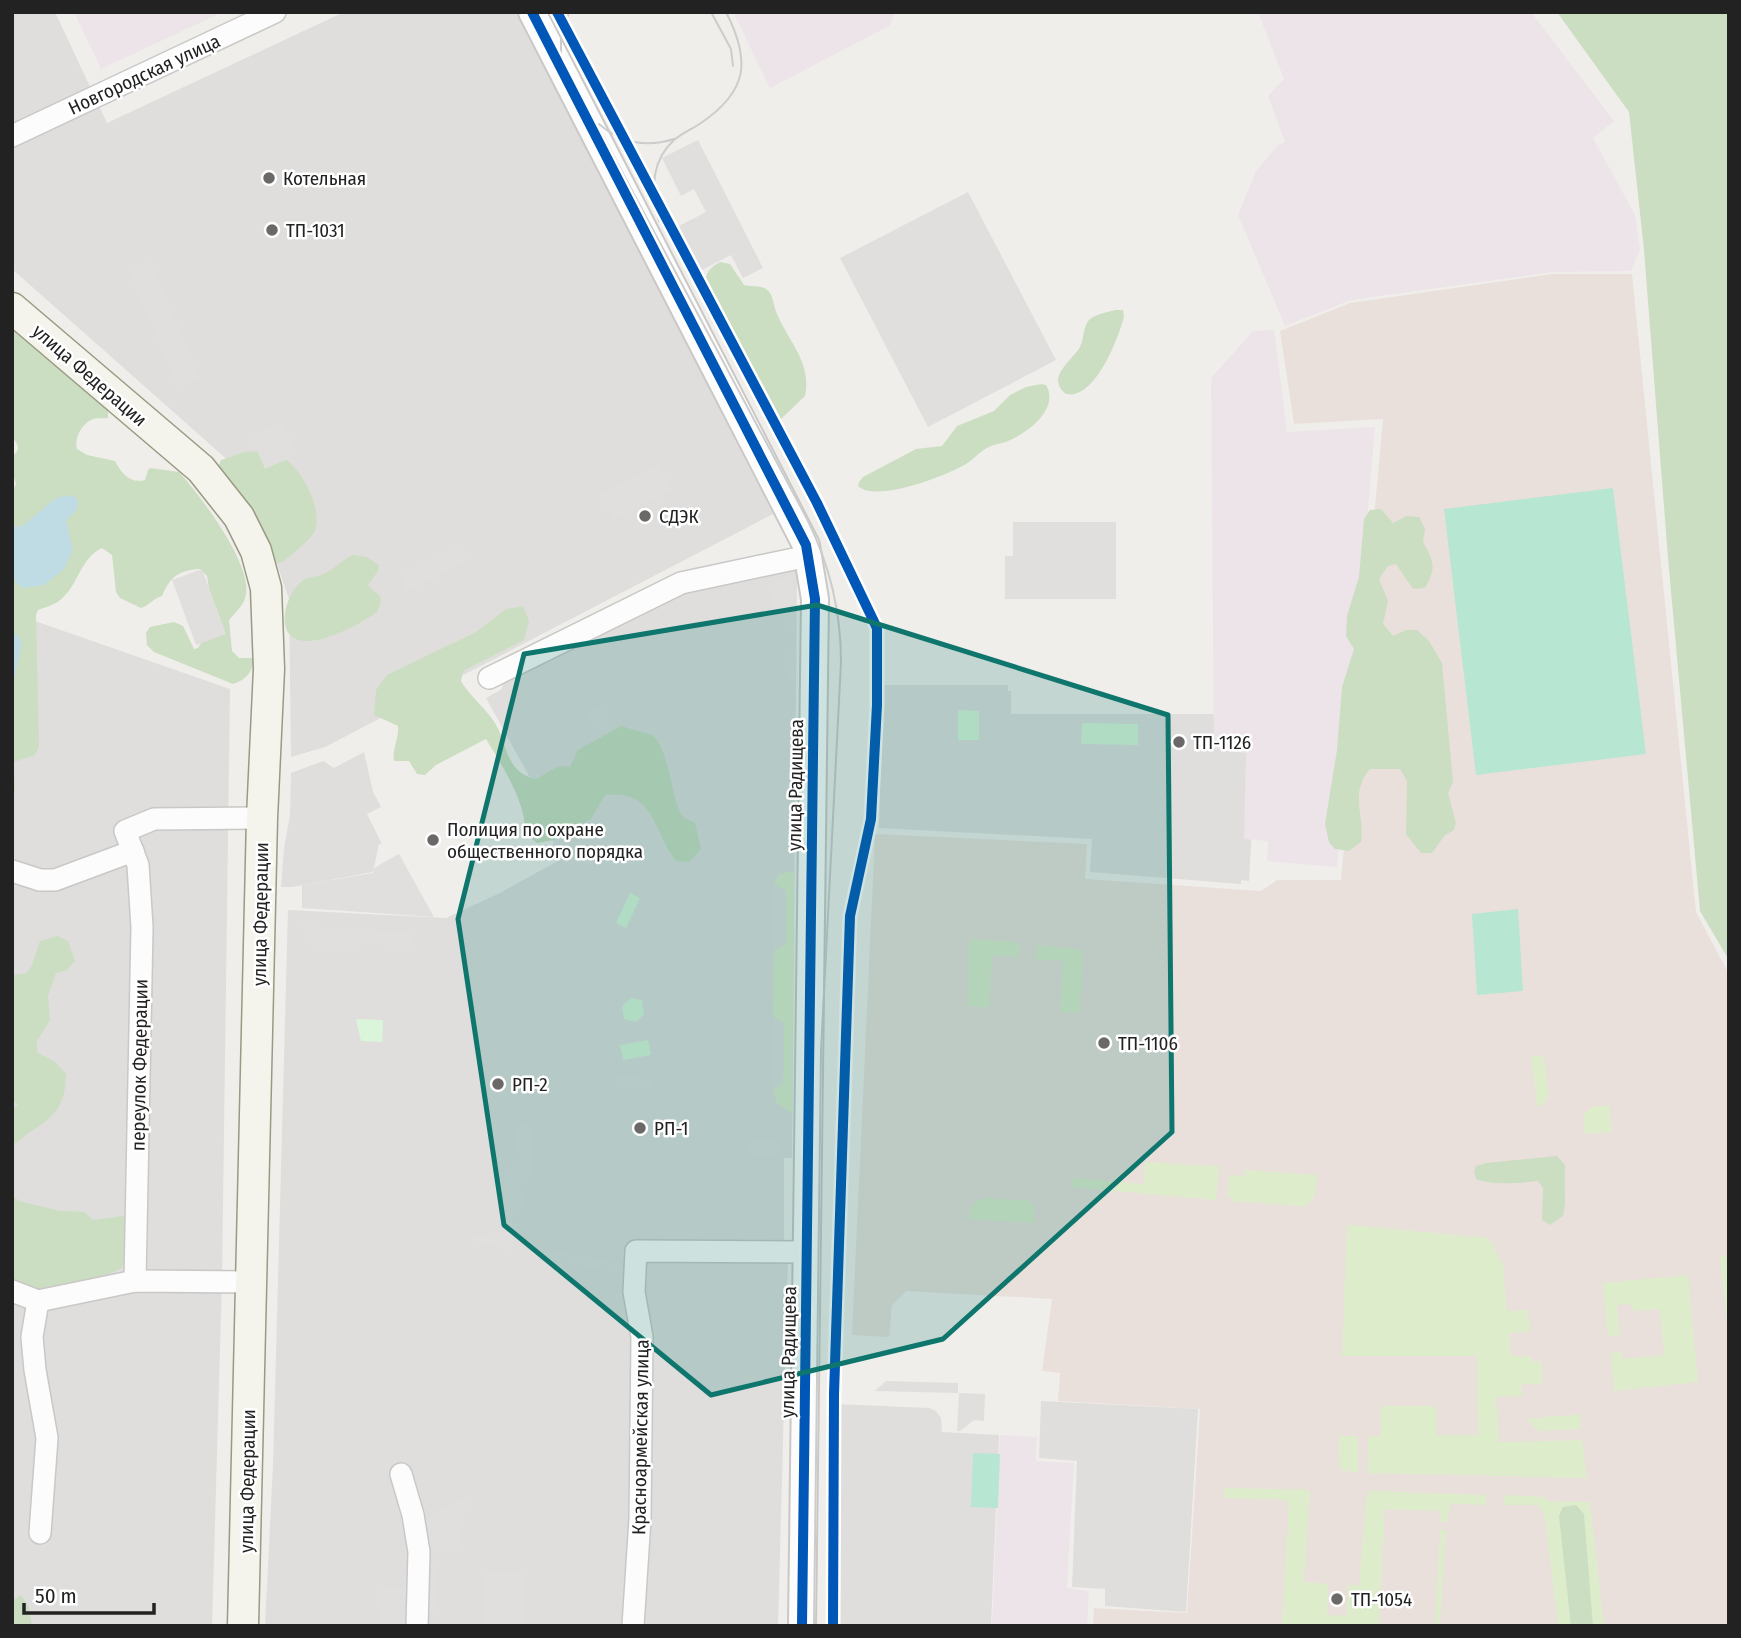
<svg xmlns="http://www.w3.org/2000/svg" width="1741" height="1638" font-family="'Fira Sans Condensed',sans-serif">
  <rect width="100%" height="100%" fill="#f0eeeb"/>
  <g fill="#dfdedc">
    <polygon points="12,12 55,12 107,123 344,12 517,12 773,514 325,747 291,757 289,599 262,520 240,471 12,269"/>
    <polygon points="797,570 792,1158 784,1158 784,1242 788,1258 778,1626 265,1626 273,1465 288,910 446,918 500,893 556,862 551,828 534,785 486,698 502,689 503,681 674,596"/>
    <polygon points="12,613 230,689 222,1281 212,1626 12,1626"/>
    <polygon points="883,685 1008,685 1008,691 1011,691 1011,714 1217,714 1249,748 1251,846 1249,881 1241,880 1241,884 1090,872 1092,839 879,828"/>
    <polygon points="364,752 373,792 381,807 367,814 382,844 379,844 373,872 292,887 281,887 284,848 290,815 291,773 323,761 334,768"/>
    <polygon points="1041,1401 1198,1409 1186,1612 1105,1606 1105,1589 1072,1587 1077,1461 1039,1458"/>
    <polygon points="835,1404 929,1408 936,1411 941,1418 942,1432 999,1435 991,1626 833,1626"/>
  </g>
  <g fill="#ede4e9">
    <polygon points="74,12 223,12 101,69"/>
    <polygon points="733,12 896,12 889,26 770,88"/>
    <polygon points="1258,12 1531,12 1614,121 1593,138 1635,215 1640,250 1631,271 1553,272 1351,300 1285,326 1238,215 1256,171 1278,145 1285,142 1268,96 1284,79"/>
    <polygon points="1274,330 1287,432 1375,427 1337,867 1267,861 1268,841 1244,839 1246,753 1214,749 1211,378 1253,331"/>
    <polygon points="1000,1435 1037,1437 1036,1461 1074,1463 1067,1588 1089,1591 1087,1626 992,1626"/>
  </g>
  <polygon fill="#eae0db" points="1552,274 1632,274 1696,912 1729,974 1729,1626 1093,1626 1094,1608 1187,1613 1200,1409 1058,1401 1060,1373 1042,1371 1052,1299 906,1291 892,1305 889,1337 852,1335 875,834 1087,844 1085,879 1261,891 1277,880 1341,880 1383,419 1294,424 1280,331 1350,303"/>
  <g fill="#ddeccb">
    <polygon points="790,872 794,872 792,1113 777,1103 773,1090 783,1084 784,1024 773,1017 774,951 786,943 786,892 774,883 779,874"/>
    <polygon points="976,939 1020,943 1019,957 992,955 989,1007 968,1006 969,943 972,939"/>
    <polygon points="1037,945 1077,949 1083,952 1080,1013 1060,1012 1063,961 1036,959"/>
    <polygon points="1531,1056 1544,1056 1549,1097 1542,1105 1537,1106"/>
    <polygon points="1609,1105 1612,1132 1585,1134 1584,1114 1592,1107"/>
    <polygon points="1145,1162 1219,1166 1216,1200 1071,1187 1072,1178 1144,1184"/>
    <path d="M1245 1170 1317 1175C1316 1188 1317 1202 1303 1206L1232 1201V1198L1227 1197 1229 1175 1245 1176Z"/>
    <path d="M985 1198 1030 1201 1034 1206V1223L968 1219C969 1207 974 1201 985 1198Z"/>
    <polygon points="1349,1225 1489,1238 1503,1264 1507,1311 1528,1310 1530,1332 1509,1333 1511,1355 1532,1357 1533,1362 1541,1361 1543,1383 1521,1385 1522,1396 1496,1397 1499,1442 1582,1440 1587,1478 1367,1473 1368,1436 1381,1436 1380,1406 1436,1406 1436,1435 1478,1435 1477,1356 1342,1356 1347,1226"/>
    <polygon points="1720,1256 1729,1256 1729,1341"/>
    <polygon points="1688,1275 1698,1382 1614,1391 1611,1353 1622,1352 1623,1359 1664,1355 1660,1309 1633,1311 1632,1304 1617,1305 1620,1335 1608,1336 1603,1283"/>
    <polygon points="1580,1414 1581,1429 1538,1431 1526,1419"/>
    <polygon points="1339,1436 1358,1436 1358,1473 1341,1470 1339,1461"/>
    <polygon points="1225,1488 1310,1490 1304,1582 1328,1584 1327,1615 1346,1616 1348,1585 1359,1586 1367,1491 1486,1495 1486,1505 1450,1503 1447,1522 1440,1522 1440,1511 1385,1509 1379,1626 1282,1624 1289,1503 1286,1500 1224,1498"/>
    <polygon points="1505,1495 1544,1497 1549,1501 1590,1502 1604,1626 1558,1626 1544,1512 1537,1505 1504,1505"/>
    <polygon points="1440,1530 1446,1531 1440,1624 1435,1623"/>
  </g>
  <g fill="#cbdec1">
    <polygon points="1557,12 1729,12 1729,960 1700,911 1668,558 1644,250 1629,112"/>
    <path d="M720 262 730 264 744 285C751 287 760 285 766 289 774 294 773 306 777 314 789 342 812 363 805 396L781 419 771 416 706 290C704 276 707 269 720 262Z"/>
    <path d="M1116 310H1123L1124 317C1118 339 1095 400 1066 394 1045 377 1072 361 1080 347 1084 339 1083 327 1089 320 1095 314 1108 312 1116 310Z"/>
    <path d="M12 327 108 408V418C102 419 96 417 91 420 81 425 74 439 77 449L87 455 115 461C121 473 130 484 145 480L148 470 150 468 179 472C199 494 256 568 245 598 243 606 234 614 229 620L232 651 239 658H253C255 670 245 681 233 684L154 652 147 645 146 633 150 627 174 622 183 626 194 649 198 648 211 626 212 607 207 576 200 569C179 570 170 577 162 596 153 599 148 606 141 608L120 598 116 592 112 555 102 548C79 559 79 586 59 601 52 606 45 607 38 610L36 615 39 746 35 755 14 762 15 791 12 797V493L16 484 12 471V455L16 453C20 447 17 442 12 438Z"/>
    <path d="M1041 384 1046 385C1060 409 1027 433 1008 441 1001 444 993 444 987 448 979 452 973 460 966 464 946 476 876 503 858 486L859 482 863 477 916 449 942 446 957 426 994 411 1010 395 1026 387Z"/>
    <path d="M244 452C254 452 266 450 276 454 298 460 324 509 315 530 312 538 303 544 297 550 288 558 282 565 269 563L216 472 221 460Z"/>
    <path d="M1381 509 1393 523 1406 516 1419 517 1425 529 1423 542C1434 562 1437 567 1425 588L1413 589 1396 564 1388 566 1379 579 1388 601 1383 624 1393 636 1406 630H1417L1429 641 1442 663 1453 782 1448 793 1456 823 1454 830 1445 835 1432 853H1421L1406 834 1407 781 1400 769H1370C1349 793 1365 815 1361 842L1349 851 1335 849 1329 842 1325 824 1337 750 1342 687 1354 649 1346 636 1347 616 1359 577 1364 519 1370 510Z"/>
    <path d="M353 555 367 557 379 565 378 571 368 585C376 596 387 593 377 612 361 624 316 648 296 639 275 630 287 593 301 582 307 577 314 577 321 575 333 571 341 560 353 555Z"/>
    <path d="M523 606 529 621 524 640 463 671 461 681C470 696 483 706 493 720 508 741 504 773 536 779L559 766 570 767 578 750 621 726 652 735C672 751 671 809 685 818 688 820 692 821 695 823L701 849 689 862 676 861C652 830 656 790 605 795L591 819 554 840 537 843 525 833C526 801 502 766 486 739L436 765 425 775 417 774 409 761H394C392 748 399 740 398 726L374 715 376 690 387 675 476 632 506 609Z"/>
    <path d="M58 936 68 941 75 961 67 970 56 973 48 996 50 1020 37 1041V1052L55 1062 66 1074C66 1104 55 1117 30 1132 23 1136 20 1143 12 1144V1109L18 1105 12 1100V975L27 973 32 965 40 941Z"/>
    <path d="M1557 1156 1565 1165C1564 1182 1567 1200 1563 1216L1550 1225 1542 1220 1543 1188 1538 1181C1519 1183 1493 1186 1476 1179L1474 1171 1476 1166 1486 1163Z"/>
    <path d="M12 1195 19 1201 60 1211 84 1212 93 1220 123 1216 130 1219 128 1250 122 1268C89 1283 48 1299 12 1282Z"/>
    <polygon points="1576,1505 1584,1514 1593,1626 1571,1626 1559,1516 1563,1507"/>
    <polygon points="21,1595 29,1607 32,1626 12,1626 12,1601"/>
  </g>
  <g fill="#daf5da">
    <polygon points="958,710 979,711 979,740 958,740"/>
    <polygon points="1082,723 1138,724 1138,745 1081,744"/>
    <polygon points="630,893 640,898 626,928 616,923"/>
    <polygon points="631,998 642,1000 644,1014 636,1022 624,1019 622,1006"/>
    <polygon points="356,1019 383,1020 382,1042 361,1041"/>
    <polygon points="648,1040 651,1055 623,1060 620,1045"/>
  </g>
  <g fill="#b7e6d2">
    <polygon points="1613,488 1646,754 1476,775 1444,509"/>
    <polygon points="1518,909 1523,991 1477,995 1472,914"/>
    <polygon points="973,1453 1000,1454 998,1508 971,1507"/>
  </g>
  <g fill="#e0dfde">
    <polygon points="698,140 763,268 743,278 731,255 700,271 677,227 706,212 694,189 681,196 662,158"/>
    <polygon points="968,192 1056,360 928,427 840,258"/>
    <polygon points="150,260 200,378 178,387 128,269"/>
    <polygon points="283,423 297,455 265,469 251,436"/>
    <polygon points="659,464 673,490 613,521 599,495"/>
    <polygon points="1013,522 1116,522 1116,599 1005,599 1005,556 1013,556"/>
    <polygon points="459,546 468,559 405,593 404,575"/>
    <polygon points="202,569 226,634 196,645 172,580"/>
    <polygon points="793,576 795,682 787,683 781,655 786,644 783,620 773,616 767,582"/>
    <polygon points="607,702 617,720 594,733 584,715"/>
    <polygon points="561,841 631,844 643,867 564,863"/>
    <polygon points="399,854 434,917 302,908 302,885 373,873 374,868"/>
    <polygon points="774,883 786,891 786,944 774,951"/>
    <polygon points="300,926 412,932 411,946 354,943 353,952 318,950"/>
    <polygon points="773,1017 784,1023 783,1084 773,1090"/>
    <polygon points="616,1076 655,1078 654,1090 616,1088"/>
    <polygon points="516,1123 534,1124 533,1161 511,1250 473,1241 472,1237 503,1238 505,1165 508,1164 515,1154"/>
    <polygon points="750,1138 778,1139 778,1156 749,1155"/>
    <polygon points="533,1246 621,1263 618,1273 531,1256"/>
    <polygon points="886,1381 958,1383 958,1393 875,1391"/>
    <polygon points="959,1393 985,1394 984,1421 974,1420 960,1431 957,1431"/>
    <polygon points="467,1498 457,1552 428,1549 424,1518"/>
    <polygon points="424,1565 437,1565 436,1613 422,1613"/>
    <polygon points="485,1571 526,1574 522,1625 483,1624"/>
    <polygon points="383,1587 408,1589 406,1626 381,1626"/>
  </g>
  <g fill="#bfdbe3">
    <polygon points="71,495 78,500 77,509 66,521 73,550 64,569 44,585 23,588 12,579 12,526 21,527 56,498"/>
    <polygon points="12,633 19,636 22,644 12,690"/>
  </g>
  <g fill="none" stroke-linecap="round" stroke-linejoin="round">
    <g stroke="#c9c8c7" stroke-width="24">
      <g id="minor">
        <polyline points="12,136 275,12"/>
        <polyline points="489,678 681,583 808,556"/>
        <polyline points="12,871 40,880 55,880 133,851"/>
        <polyline points="135,1281 142,927 138,865 125,831 154,819 262,818"/>
        <polyline points="12,1291 38,1301 135,1281 251,1282"/>
        <polyline points="38,1301 32,1337 35,1370 47,1438 40,1533"/>
        <polyline points="401,1474 413,1515 419,1552 417,1626"/>
        <polyline points="633,1626 640,1519 642,1337 634,1292 636,1251 807,1252"/>
      </g>
    </g>
    <g stroke="#c9c8c7" stroke-width="30">
      <polyline id="tertiary" points="532,12 806,545 815,599 802,1626"/>
    </g>
    <g stroke="#999a82" stroke-width="33">
      <polyline id="secondary" points="12,308 201,469 239,517 256,551 266,588 269,669 262,818 243,1626"/>
    </g>
    <use href="#minor" stroke="#fdfcfc" stroke-width="21"/>
    <use href="#tertiary" stroke="#fdfcfc" stroke-width="26"/>
    <use href="#secondary" stroke="#f4f4ed" stroke-width="30"/>
    <g stroke="#ccc" stroke-width="2">
      <path d="M537 12 807 519C830 565 841 611 841 662L821 1051 814 1626"/>
      <polyline points="711,12 731,49 733,66"/>
      <polyline points="561,54 561,36 569,12"/>
      <path d="M599 124C621 143 646 148 674 139"/>
      <path d="M659 221C651 193 650 162 674 140 682 133 692 129 701 123 748 91 751 61 726 12"/>
    </g>
    <g stroke="#fff" stroke-width="15">
      <g id="cycleway">
        <polyline points="532,12 806,545 815,599 802,1626"/>
        <polyline points="557,12 817,503 877,628 877,705 871,819 850,916 834,1394 833,1626"/>
      </g>
    </g>
    <use href="#cycleway" stroke="#0057b8" stroke-width="10"/>
  </g>
  <path fill="#0f766e" fill-opacity="0.2" stroke="#0f766e" stroke-width="5" stroke-linejoin="round" d="M817 605 1168 715 1172 1132 943 1339 711 1395 504 1225 458 919 524 654Z"/>
  <g fill="#6a6968" stroke="#fff" stroke-width="2.5">
    <circle cx="269" cy="178" r="7"/>
    <circle cx="272" cy="230" r="7"/>
    <circle cx="645" cy="516" r="7"/>
    <circle cx="1179" cy="742" r="7"/>
    <circle cx="433" cy="840" r="7"/>
    <circle cx="1104" cy="1043" r="7"/>
    <circle cx="498" cy="1084" r="7"/>
    <circle cx="640" cy="1128" r="7"/>
    <circle cx="1337" cy="1599" r="7"/>
  </g>
  <g text-anchor="middle" stroke-width="5" stroke-linejoin="round" paint-order="stroke">
    <g font-size="19" fill="#222" stroke="#fff">
      <text transform="translate(144 74) rotate(-25)" y="7">Новгородская улица</text>
      <text transform="translate(90 375) rotate(41)" y="7">улица Федерации</text>
      <text transform="translate(795 785) rotate(-89)" y="7">улица Радищева</text>
      <text transform="translate(260 914) rotate(-89)" y="7">улица Федерации</text>
      <text transform="translate(139 1065) rotate(-89)" y="7">переулок Федерации</text>
      <text transform="translate(788 1352) rotate(-89)" y="7">улица Радищева</text>
      <text transform="translate(640 1437) rotate(-89)" y="7">Красноармейская улица</text>
      <text transform="translate(247 1481) rotate(-89)" y="7">улица Федерации</text>
    </g>
    <g font-size="19" fill="#222" stroke="#fff" text-anchor="start">
      <text x="283" y="185">Котельная</text>
      <text x="286" y="237">ТП-1031</text>
      <text x="659" y="523">СДЭК</text>
      <text x="1193" y="749">ТП-1126</text>
      <text x="447" y="836">Полиция по охране<tspan x="447" dy="22">общественного порядка</tspan></text>
      <text x="1118" y="1050">ТП-1106</text>
      <text x="512" y="1091">РП-2</text>
      <text x="654" y="1135">РП-1</text>
      <text x="1351" y="1606">ТП-1054</text>
    </g>
  </g>
  <rect width="1741" height="1638" fill="none" stroke="#222222" stroke-width="28"/>
  <path d="M24 1603v10h130v-10" fill="none" stroke="#222222" stroke-width="3.5"/>
  <text x="35" y="1603" font-size="21" fill="#222222" stroke="#ffffff" stroke-width="5" paint-order="stroke">50 m</text>
</svg>
